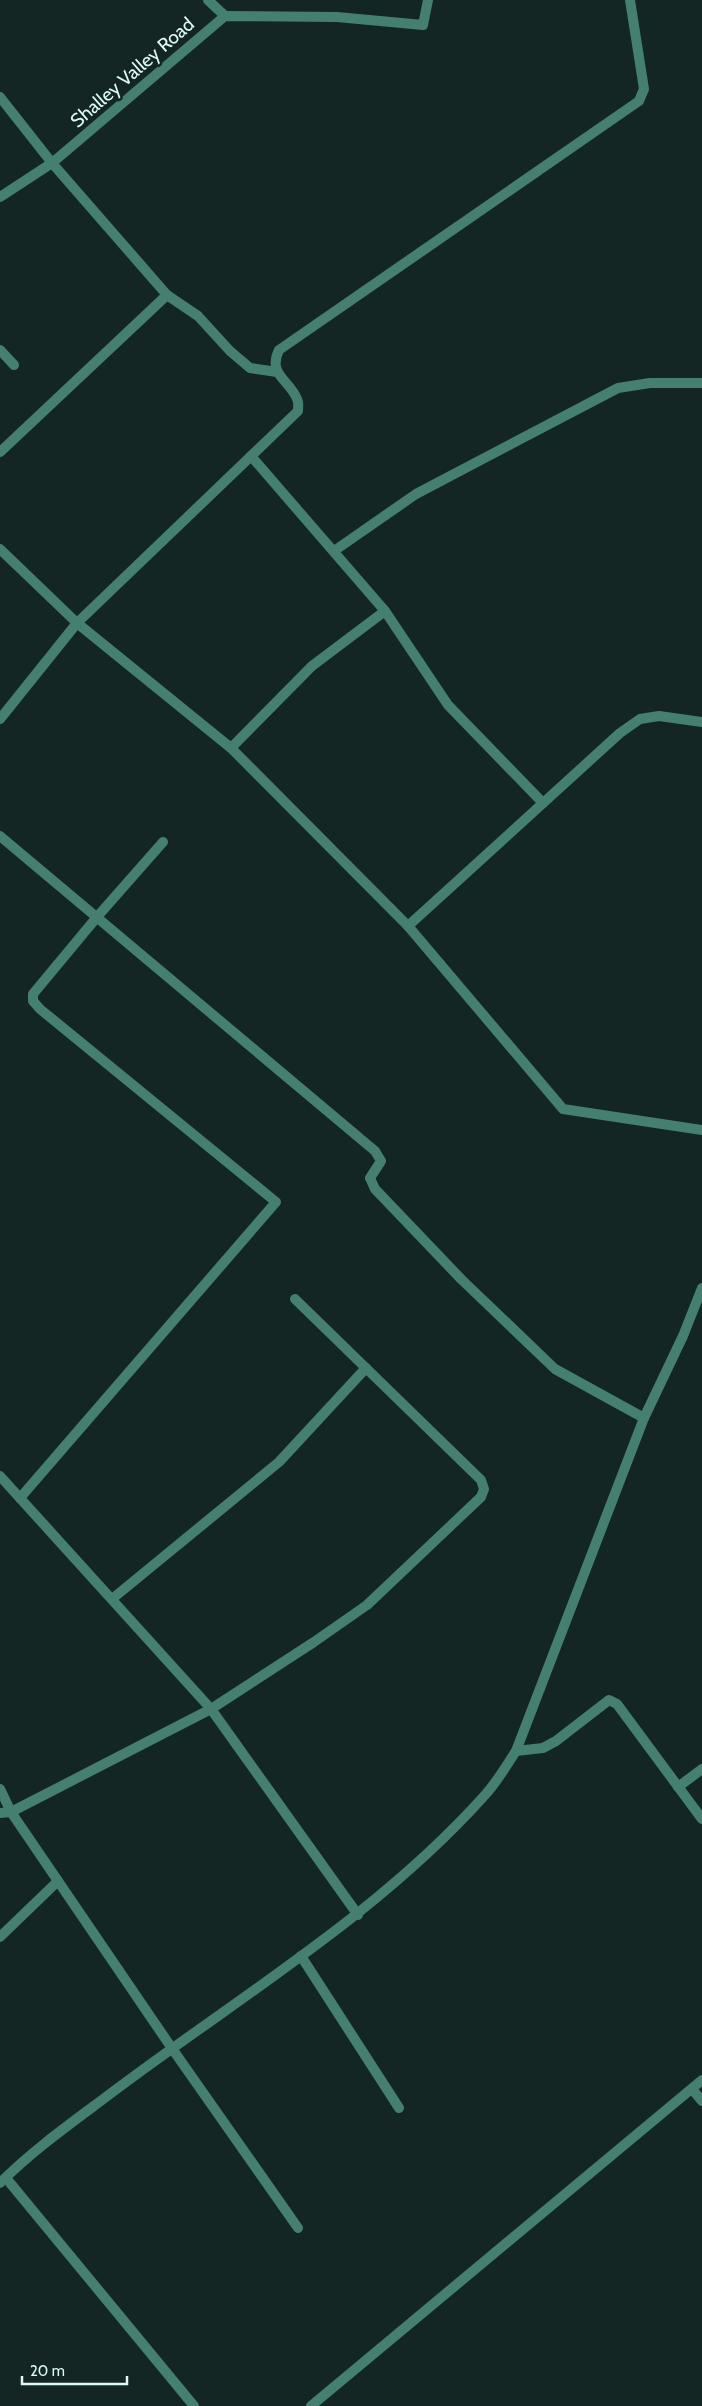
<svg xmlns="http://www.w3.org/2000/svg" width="702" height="2406" font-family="Cabin,sans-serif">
  <rect width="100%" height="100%" fill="#132624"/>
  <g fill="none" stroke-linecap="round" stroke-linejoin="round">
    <g stroke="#447f70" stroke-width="10">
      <polyline points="208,0 225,16"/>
      <polyline points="0,97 52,163 167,295 198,316 230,351 250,368 277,372"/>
      <polyline points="0,197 52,163 225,16 337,17 423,25 428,0"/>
      <polyline points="0,350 14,365"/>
      <polyline points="0,452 167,295"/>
      <polyline points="251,456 385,611 448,705 543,803"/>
      <polyline points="0,549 77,623 231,748 408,926 563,1109 702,1130"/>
      <polyline points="334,551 416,494 618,388 650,383 702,383"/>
      <path d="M0 719 77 623 298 411C298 407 299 402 297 399 290 380 267 375 279 350L639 101 644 89 630 0"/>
      <polyline points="231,748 312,666 385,611"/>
      <polyline points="0,836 375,1151 381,1161 370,1178 375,1189 462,1280 555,1369 644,1418"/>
      <polyline points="408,926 620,733 640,719 659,716 702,722"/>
      <polyline points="0,1476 211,1709 358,1915"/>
      <polyline points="20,1498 276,1202 40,1009 33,1001 33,994 97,917 163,842"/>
      <polyline points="112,1599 279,1462 366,1368"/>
      <polyline points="516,1751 543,1748 556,1741 609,1700 617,1704 702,1819"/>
      <polyline points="678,1787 702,1769"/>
      <polyline points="0,1789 11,1812 171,2047 298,2228"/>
      <polyline points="0,1813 11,1812 211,1709 314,1642 367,1605 481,1497 484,1489 481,1480 295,1299"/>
      <polyline points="0,1937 58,1881"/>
      <polyline points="301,1956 399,2108"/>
      <polyline points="692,2089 702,2101"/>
      <polyline points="6,2178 194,2406"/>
      <path d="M0 2183C31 2152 67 2126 102 2100 232 2001 376 1917 485 1795 497 1782 506 1766 516 1751L644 1418 683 1336 702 1288"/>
      <polyline points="311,2406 702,2080"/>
    </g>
  </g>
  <g text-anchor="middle" stroke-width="5" stroke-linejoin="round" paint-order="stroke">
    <g font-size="19" fill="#ddfaf5" stroke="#132624">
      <text transform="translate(132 72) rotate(-41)" y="7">Shalley Valley Road</text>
    </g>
  </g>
  <path d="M22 2376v8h105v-8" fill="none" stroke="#ddfaf5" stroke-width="2.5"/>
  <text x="30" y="2376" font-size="15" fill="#ddfaf5" stroke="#132624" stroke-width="4" paint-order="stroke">20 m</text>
</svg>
